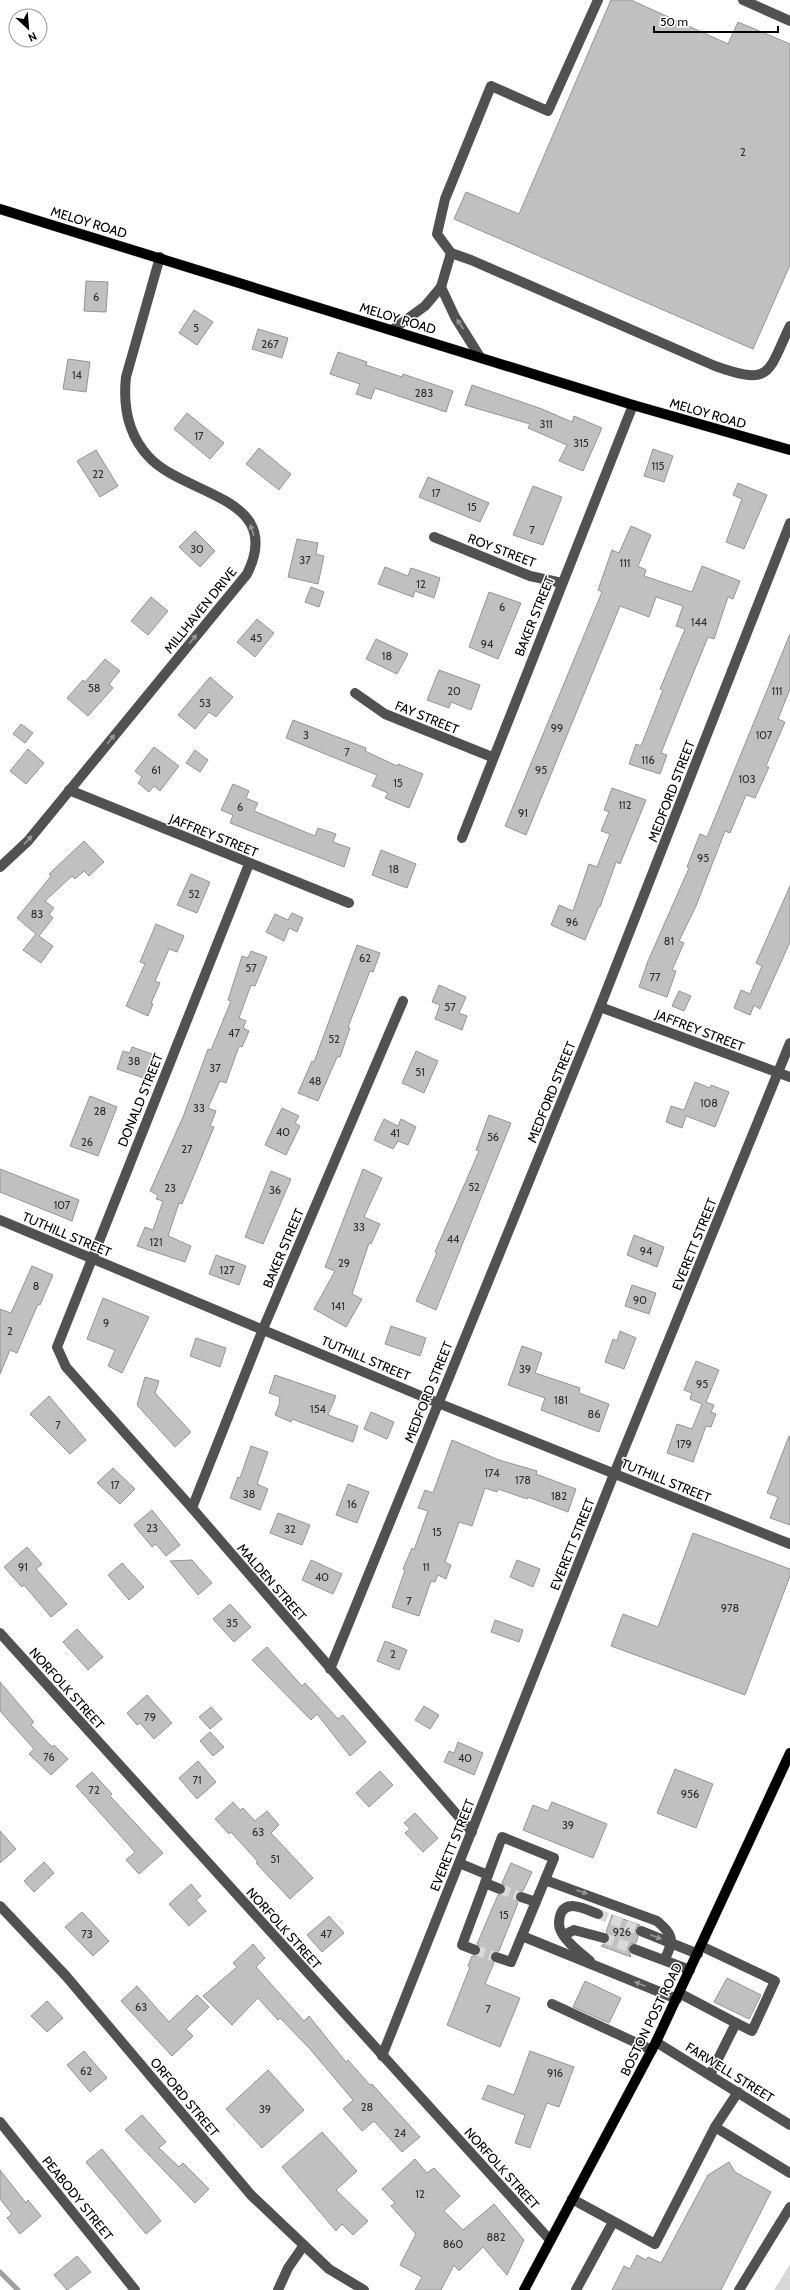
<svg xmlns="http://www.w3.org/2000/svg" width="790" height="2290" font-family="Cabin,sans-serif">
  <rect width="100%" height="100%" fill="#fff"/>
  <polygon fill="#d8d8d8" points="790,2264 790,2290 774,2290"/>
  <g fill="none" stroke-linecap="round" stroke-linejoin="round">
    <polyline stroke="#9f9f9f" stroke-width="5" points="0,2272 18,2290"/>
  </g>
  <g fill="#c0c0c0" stroke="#959595">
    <polygon points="611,0 631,0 728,44 738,22 790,44 790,265 753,349 454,219 466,192 519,214"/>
    <polygon points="86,281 108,282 106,312 84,311"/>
    <polygon points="194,310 213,322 197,345 179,333"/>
    <polygon points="258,329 288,338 282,358 252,349"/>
    <polygon points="338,352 367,362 366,365 402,377 403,374 453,391 446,412 375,388 371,399 356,394 360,384 330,374"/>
    <polygon points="68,359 90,362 86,392 63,389"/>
    <polygon points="472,385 542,409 572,422 574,416 602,428 583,471 559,461 567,445 528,428 530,424 465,405"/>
    <polygon points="187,413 224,443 210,459 174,429"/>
    <polygon points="259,448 291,474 279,490 246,464"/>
    <polygon points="653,449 673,456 664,482 644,476"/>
    <polygon points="96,450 118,486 100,497 77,461"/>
    <polygon points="428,477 489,503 480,522 419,497"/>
    <polygon points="738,483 767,495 744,549 726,542 742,499 733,495"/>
    <polygon points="533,486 562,497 543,545 513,535"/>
    <polygon points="631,526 651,535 638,566 646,570 644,576 692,592 702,566 740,581 733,599 728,597 714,639 708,637 683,698 661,753 667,755 660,774 629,764 636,744 641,746 663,690 660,689 685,629 676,626 683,606 656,597 649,617 620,606 526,835 505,826 602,592 598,590 612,550 619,553"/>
    <polygon points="195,531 215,551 200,567 179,547"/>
    <polygon points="297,539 318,543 316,554 324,556 318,584 288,577"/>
    <polygon points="385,567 408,576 411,568 440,578 434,598 415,591 413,597 378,584"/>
    <polygon points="311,587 324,592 319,607 305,602"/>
    <polygon points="489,592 521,603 498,659 469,647"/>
    <polygon points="151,597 168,611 148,635 131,621"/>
    <polygon points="257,619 274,633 255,657 237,642"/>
    <polygon points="790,634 790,689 778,719 785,722 766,766 769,767 755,798 746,795 730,833 725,831 696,906 679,941 684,943 672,970 676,971 667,997 639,987 648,961 689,868 687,867 700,834 707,837"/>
    <polygon points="376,639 408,654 397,674 366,659"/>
    <polygon points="105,659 120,671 109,684 113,688 88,716 67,698 83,680 85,682"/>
    <polygon points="439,670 480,685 471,710 451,702 449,708 427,700"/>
    <polygon points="210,677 233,697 216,717 209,712 195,729 178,715"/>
    <polygon points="293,720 366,748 365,751 397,766 398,764 423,774 409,808 385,798 388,793 372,786 377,775 286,738"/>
    <polygon points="21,724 33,733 25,743 13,734"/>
    <polygon points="154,747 179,766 160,791 154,786 149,792 138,783 142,777 135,771"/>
    <polygon points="28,749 44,763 26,784 10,771"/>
    <polygon points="195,750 208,760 200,772 186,763"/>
    <polygon points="233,784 249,791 246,798 258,803 254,811 315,836 318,828 336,834 333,842 350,848 344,867 230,823 233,815 221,810"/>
    <polygon points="612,788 646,800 620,864 616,862 600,907 599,906 585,940 551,925 559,905 573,911 589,864 597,867 610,834 601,831 609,812 604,810"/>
    <polygon points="84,841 104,862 89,876 84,871 75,879 72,876 45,901 54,908 49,914 53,918 39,936 53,946 41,963 23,950 36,934 17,918 51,876 49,874"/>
    <polygon points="381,850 416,864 407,888 372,875"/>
    <polygon points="191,874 210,882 197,913 177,905"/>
    <polygon points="790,886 790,942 760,1009 754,1005 750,1015 734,1008 741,990 750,994 762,966 756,963"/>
    <polygon points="292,913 303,918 297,932 289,928 284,941 266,932 275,914 288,920"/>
    <polygon points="156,924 184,936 177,952 169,949 155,981 160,983 151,1003 153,1004 148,1016 126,1006 145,964 140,962"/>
    <polygon points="357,945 380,953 373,972 370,971 348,1027 350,1028 340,1057 337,1057 318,1101 298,1093 312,1061 314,1062"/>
    <polygon points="251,951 267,957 255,986 251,985 239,1018 246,1021 243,1028 249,1031 242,1047 239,1046 226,1083 220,1081 208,1108 216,1111 210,1126 214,1127 182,1204 179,1203 168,1236 191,1246 185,1262 137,1246 145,1227 153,1230 163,1201 156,1199 158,1195 150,1191 183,1117 208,1049 211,1050 231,1001 228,1000 242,956 248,958"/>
    <polygon points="439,985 466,997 459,1013 467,1016 462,1030 435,1019 440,1005 432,1002"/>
    <polygon points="679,991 691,996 684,1011 672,1006"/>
    <polygon points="132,1047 155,1055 147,1079 117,1069 123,1051 130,1053"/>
    <polygon points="416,1051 438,1061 424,1093 402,1083"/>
    <polygon points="695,1082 710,1088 711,1085 729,1092 715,1127 686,1116 682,1128 666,1122 671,1106 684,1110"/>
    <polygon points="90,1096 117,1107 98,1156 70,1146"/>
    <polygon points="282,1108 299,1116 295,1123 300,1126 286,1155 265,1145"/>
    <polygon points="489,1115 511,1123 436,1310 416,1301 437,1253 435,1252 479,1151 476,1150"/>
    <polygon points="384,1119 398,1126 401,1119 416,1127 408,1145 398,1141 393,1149 374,1140"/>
    <polygon points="0,1169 79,1200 72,1221 0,1192"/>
    <polygon points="363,1169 382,1178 364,1217 380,1224 371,1244 369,1243 352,1294 362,1299 346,1327 314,1309 335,1271 325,1267"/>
    <polygon points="271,1171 291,1179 263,1244 245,1237"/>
    <polygon points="634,1235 664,1247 657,1267 627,1255"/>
    <polygon points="216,1255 246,1266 239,1285 209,1274"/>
    <polygon points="32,1266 53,1275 40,1305 38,1304 17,1353 10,1350 0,1374 0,1309 11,1313"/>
    <polygon points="632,1285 656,1293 649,1314 625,1306"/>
    <polygon points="103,1298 149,1317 122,1373 108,1366 115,1350 87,1339"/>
    <polygon points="391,1326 426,1338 420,1356 385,1344"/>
    <polygon points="620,1331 636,1338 624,1369 605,1362 613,1339 617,1341"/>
    <polygon points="196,1338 226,1348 220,1367 190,1356"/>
    <polygon points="522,1346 542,1353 535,1373 580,1388 579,1393 609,1404 599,1432 541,1410 545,1398 508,1385"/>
    <polygon points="696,1361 719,1370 706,1402 714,1405 711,1412 716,1414 711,1427 706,1426 693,1462 667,1453 677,1424 692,1429 702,1404 690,1399 692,1393 684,1390"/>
    <polygon points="275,1375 336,1396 328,1415 358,1426 353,1442 292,1419 291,1422 275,1415 280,1402 279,1401 280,1397 269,1393"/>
    <polygon points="145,1377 159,1381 155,1393 191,1432 175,1447 137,1405"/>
    <polygon points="49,1396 86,1440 70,1454 30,1414"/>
    <polygon points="371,1412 394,1422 387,1439 364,1429"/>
    <polygon points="789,1436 790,1437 790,1525 770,1518 778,1497 767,1493"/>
    <polygon points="452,1440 499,1460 537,1471 536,1474 576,1489 568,1512 528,1497 527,1499 498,1489 497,1492 485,1488 472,1526 459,1522 445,1562 451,1565 446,1579 438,1575 435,1582 431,1581 419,1616 392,1607 405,1570 403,1569 412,1548 414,1550 428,1511 418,1508 425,1490 433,1493"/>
    <polygon points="251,1446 268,1452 257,1484 268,1489 260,1510 230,1498 238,1477 240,1478"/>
    <polygon points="113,1468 135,1489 120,1504 97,1483"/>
    <polygon points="348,1484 369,1492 357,1523 336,1515"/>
    <polygon points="152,1510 180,1545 166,1556 156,1544 152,1547 134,1525"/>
    <polygon points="278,1513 310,1525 302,1545 270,1533"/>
    <polygon points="693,1533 790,1569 790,1576 745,1695 611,1646 623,1614 658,1627"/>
    <polygon points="27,1547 42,1564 36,1569 67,1604 51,1617 24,1585 22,1587 4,1567"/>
    <polygon points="192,1560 212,1583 198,1595 170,1561"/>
    <polygon points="311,1560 342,1574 333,1594 302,1580"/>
    <polygon points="517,1560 540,1569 533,1587 510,1577"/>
    <polygon points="122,1563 144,1587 129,1600 108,1575"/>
    <polygon points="230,1604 251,1627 234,1642 213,1619"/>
    <polygon points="495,1620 523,1630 519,1642 491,1632"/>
    <polygon points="77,1629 103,1657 88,1670 63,1642"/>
    <polygon points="385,1641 407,1650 399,1670 377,1661"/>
    <polygon points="267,1647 302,1686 305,1683 338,1719 343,1715 366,1742 350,1756 317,1714 311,1720 252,1660"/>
    <polygon points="0,1682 34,1722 31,1725 52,1747 54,1745 68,1759 51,1775 29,1754 34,1749 0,1711"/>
    <polygon points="147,1695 172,1723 154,1739 140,1723 137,1725 127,1713"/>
    <polygon points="424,1706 439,1715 430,1729 415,1720"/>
    <polygon points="211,1707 222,1719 210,1729 199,1717"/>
    <polygon points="210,1732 224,1747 213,1756 200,1741"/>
    <polygon points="458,1742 483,1753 474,1775 444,1762 449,1751 454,1753"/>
    <polygon points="198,1761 216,1782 197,1799 179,1778"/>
    <polygon points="675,1769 713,1784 696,1828 657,1813"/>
    <polygon points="380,1771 393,1785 369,1807 356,1793"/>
    <polygon points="92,1772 112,1794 110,1796 163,1853 139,1874 126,1860 135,1852 76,1786"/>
    <polygon points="233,1802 240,1810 243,1808 255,1821 267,1811 279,1825 271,1833 313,1878 290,1899 256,1863 258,1862 231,1832 229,1834 215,1819"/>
    <polygon points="552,1802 607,1824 593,1858 523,1830 533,1805 548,1811"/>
    <polygon points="415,1813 438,1838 423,1852 405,1833 410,1829 404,1823"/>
    <polygon points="0,1831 16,1849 0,1863"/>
    <polygon points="44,1862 54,1873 34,1892 24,1881"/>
    <polygon points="511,1863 532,1872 523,1891 519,1891 515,1895 515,1899 518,1903 499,1951 494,1951 490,1955 494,1963 485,1984 520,1998 500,2047 447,2025 470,1967 468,1966 472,1956 476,1956 481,1953 481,1949 477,1944 498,1895 504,1894 506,1891 505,1885 502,1883"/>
    <polygon points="191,1884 201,1896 196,1900 206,1911 189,1926 169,1904"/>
    <polygon points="82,1912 109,1941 93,1956 65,1927"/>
    <polygon points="612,1915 640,1925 635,1929 638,1937 636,1943 630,1944 628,1947 631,1957 601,1946 610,1940 610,1936 606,1932"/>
    <polygon points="329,1916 344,1933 322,1952 307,1935"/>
    <polygon points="253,1944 265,1958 256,1967 304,2021 309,2016 346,2062 348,2060 370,2085 372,2084 420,2137 402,2152 374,2121 362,2131 343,2109 353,2100 310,2049 280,2018 278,2020 258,1998 232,2025 203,1996 237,1967 233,1963"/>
    <polygon points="727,1978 761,1995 749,2019 714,2002"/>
    <polygon points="585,1981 621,1998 609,2023 573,2007"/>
    <polygon points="137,1986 169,2022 197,1995 209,2007 186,2029 193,2036 172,2056 121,2001"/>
    <polygon points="47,2001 63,2018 47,2032 31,2016"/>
    <polygon points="84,2051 107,2078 90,2092 67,2065"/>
    <polygon points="530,2051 574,2067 559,2107 547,2103 530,2148 515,2143 525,2115 482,2099 488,2085 514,2095"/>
    <polygon points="268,2070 304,2110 262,2148 226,2109"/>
    <polygon points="142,2115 166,2142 159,2148 179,2167 183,2163 209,2189 195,2203 125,2130"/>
    <polygon points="322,2132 357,2171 336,2190 368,2221 353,2235 342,2224 336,2231 282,2167"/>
    <polygon points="102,2149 161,2221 146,2234 86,2162"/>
    <polygon points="415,2159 427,2173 434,2168 460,2196 444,2211 463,2230 494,2204 524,2240 507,2275 483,2247 459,2271 454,2265 441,2290 415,2290 422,2277 400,2265 416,2234 391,2206 395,2203 382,2189"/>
    <polygon points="729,2162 735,2172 771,2192 721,2290 612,2290 624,2266 630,2269 637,2255 646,2260 648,2257 661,2263 708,2175"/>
    <polygon points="0,2170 26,2203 28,2200 41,2216 20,2234 7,2218 12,2214 0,2199"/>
    <polygon points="77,2256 91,2272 67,2290 54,2275"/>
  </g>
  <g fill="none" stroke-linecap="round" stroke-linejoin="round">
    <g stroke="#d9d9d9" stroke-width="10" stroke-dasharray="10 5" stroke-linecap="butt">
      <polyline points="500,1889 521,1897"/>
      <polyline points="598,1914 641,1931"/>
      <polyline points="604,1938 634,1949"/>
      <polyline points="475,1950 496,1957"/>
    </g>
    <g stroke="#dbdbdb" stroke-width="11">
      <g id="major">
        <polyline points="0,209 633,405 790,450"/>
        <polyline points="524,2290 656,2042 790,1753"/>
      </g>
    </g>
    <g stroke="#515151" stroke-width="10">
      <polyline points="743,0 790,21"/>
      <path d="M451 253 471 260 715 366C772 386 767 374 790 326"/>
      <polyline points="441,287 455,317 480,357"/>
      <polyline points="392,330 425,306 441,287 451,253 437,234 445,199 491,86 548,111 598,0"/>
      <polyline points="434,537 530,576 562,583"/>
      <polyline points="355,693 385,714 492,757"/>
      <polyline points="69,790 349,903"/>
      <polyline points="462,838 633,405"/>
      <polyline points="249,864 57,1347 66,1367 192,1508 472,1832"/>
      <path d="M0 867 28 841 247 574C286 496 183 496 148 456 128 434 123 405 126 377L160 257"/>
      <polyline points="600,1007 790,1077"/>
      <polyline points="0,1220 438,1403 790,1544"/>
      <polyline points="192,1508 263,1329 403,1001"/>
      <polyline points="0,1633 550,2240"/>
      <polyline points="330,1669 600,1007 790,523"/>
      <polyline points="459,1863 488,1875 462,1945 475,1950"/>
      <polyline points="488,1875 502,1837 554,1858 511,1962 496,1957"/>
      <path d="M545 1880 657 1921C674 1936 674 1939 665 1959"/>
      <polyline points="485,1883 500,1889"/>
      <polyline points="521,1897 536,1902"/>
      <polyline points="0,1906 66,1976 251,2195 329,2269 364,2290"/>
      <polyline points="641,1931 698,1954"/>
      <polyline points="564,1935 574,1930 604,1938"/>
      <polyline points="522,1936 677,1999"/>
      <polyline points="701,1946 775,1981 752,2031 736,2023"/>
      <polyline points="634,1949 690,1970"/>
      <path d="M590 1961C581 1953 564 1941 560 1929 558 1924 559 1921 560 1916 565 1898 586 1909 598 1914"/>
      <polyline points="679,1993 736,2023 710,2075"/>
      <polyline points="552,2004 652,2050"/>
      <polyline points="656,2042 790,2125"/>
      <polyline points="382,2056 614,1474 790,1043"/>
      <polyline points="0,2122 135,2290"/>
      <polyline points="715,2127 790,2173"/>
      <polyline points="572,2199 655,2244 715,2127 738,2092"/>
      <polyline points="278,2290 288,2268 304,2245"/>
      <polyline points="576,2290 613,2222"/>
      <polyline points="739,2290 790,2207"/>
    </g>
    <use href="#major" stroke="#000" stroke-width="10"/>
  </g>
  <defs><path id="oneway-solid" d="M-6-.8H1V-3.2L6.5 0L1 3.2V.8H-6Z"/></defs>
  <g fill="#979797">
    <use href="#oneway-solid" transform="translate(460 324) rotate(-124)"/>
    <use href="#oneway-solid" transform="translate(252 530) rotate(-109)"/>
    <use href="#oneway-solid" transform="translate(193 639) rotate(-51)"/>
    <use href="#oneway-solid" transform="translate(111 739) rotate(-51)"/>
    <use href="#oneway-solid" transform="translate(28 840) rotate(-47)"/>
    <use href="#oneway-solid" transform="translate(582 1892) rotate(19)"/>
    <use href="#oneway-solid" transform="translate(656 1937) rotate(21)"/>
    <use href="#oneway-solid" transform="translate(640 1984) rotate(-158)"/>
  </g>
  <g text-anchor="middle" stroke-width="3" stroke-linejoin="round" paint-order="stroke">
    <g font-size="11" fill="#303030">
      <text x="743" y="156">2</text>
      <text x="96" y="301">6</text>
      <text x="196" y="332">5</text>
      <text x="270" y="348">267</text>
      <text x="77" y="379">14</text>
      <text x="424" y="397">283</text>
      <text x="546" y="428">311</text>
      <text x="199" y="440">17</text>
      <text x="581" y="447">315</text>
      <text x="658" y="470">115</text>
      <text x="98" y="478">22</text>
      <text x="436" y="497">17</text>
      <text x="472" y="511">15</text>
      <text x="532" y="534">7</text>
      <text x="197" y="553">30</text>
      <text x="305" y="564">37</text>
      <text x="625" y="567">111</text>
      <text x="421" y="588">12</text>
      <text x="502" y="611">6</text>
      <text x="699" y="626">144</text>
      <text x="256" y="642">45</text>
      <text x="487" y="648">94</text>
      <text x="387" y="660">18</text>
      <text x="94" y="692">58</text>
      <text x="454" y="695">20</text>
      <text x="777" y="695">111</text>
      <text x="205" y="707">53</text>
      <text x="557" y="732">99</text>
      <text x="306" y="739">3</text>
      <text x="764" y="739">107</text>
      <text x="347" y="756">7</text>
      <text x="648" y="764">116</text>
      <text x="156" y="774">61</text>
      <text x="541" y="774">95</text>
      <text x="747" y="783">103</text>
      <text x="398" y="787">15</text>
      <text x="625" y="809">112</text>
      <text x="240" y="811">6</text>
      <text x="523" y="817">91</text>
      <text x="703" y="862">95</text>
      <text x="394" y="873">18</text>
      <text x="194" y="898">52</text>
      <text x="37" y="918">83</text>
      <text x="572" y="926">96</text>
      <text x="669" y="945">81</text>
      <text x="365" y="962">62</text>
      <text x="251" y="972">57</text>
      <text x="655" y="981">77</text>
      <text x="450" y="1011">57</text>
      <text x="234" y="1037">47</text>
      <text x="334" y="1043">52</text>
      <text x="134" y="1065">38</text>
      <text x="215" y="1072">37</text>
      <text x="420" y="1076">51</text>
      <text x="315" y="1085">48</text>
      <text x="709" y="1107">108</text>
      <text x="199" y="1112">33</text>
      <text x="100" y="1115">28</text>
      <text x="283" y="1136">40</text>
      <text x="395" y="1137">41</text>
      <text x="493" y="1141">56</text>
      <text x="87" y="1146">26</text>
      <text x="187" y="1153">27</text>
      <text x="474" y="1191">52</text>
      <text x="170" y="1192">23</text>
      <text x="275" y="1194">36</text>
      <text x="62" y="1209">107</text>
      <text x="359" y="1231">33</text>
      <text x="453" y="1243">44</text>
      <text x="156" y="1246">121</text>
      <text x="646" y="1255">94</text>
      <text x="344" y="1267">29</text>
      <text x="227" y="1274">127</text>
      <text x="36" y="1290">8</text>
      <text x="640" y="1304">90</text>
      <text x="338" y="1310">141</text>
      <text x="106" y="1327">9</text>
      <text x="10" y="1335">2</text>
      <text x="525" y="1373">39</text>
      <text x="702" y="1388">95</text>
      <text x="561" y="1404">181</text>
      <text x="318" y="1413">154</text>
      <text x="594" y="1418">86</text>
      <text x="58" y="1429">7</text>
      <text x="684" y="1448">179</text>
      <text x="492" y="1477">174</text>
      <text x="523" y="1484">178</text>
      <text x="115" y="1489">17</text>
      <text x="249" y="1498">38</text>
      <text x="559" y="1500">182</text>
      <text x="352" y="1508">16</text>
      <text x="152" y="1532">23</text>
      <text x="290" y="1533">32</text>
      <text x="437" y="1536">15</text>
      <text x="23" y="1571">91</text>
      <text x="426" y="1571">11</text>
      <text x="322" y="1581">40</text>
      <text x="409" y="1605">7</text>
      <text x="730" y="1612">978</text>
      <text x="232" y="1627">35</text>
      <text x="393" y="1658">2</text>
      <text x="150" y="1721">79</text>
      <text x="49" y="1761">76</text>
      <text x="465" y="1762">40</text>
      <text x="197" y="1784">71</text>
      <text x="94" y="1794">72</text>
      <text x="690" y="1798">956</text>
      <text x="568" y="1829">39</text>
      <text x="258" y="1836">63</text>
      <text x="275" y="1863">51</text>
      <text x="504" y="1919">15</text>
      <text x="622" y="1936">926</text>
      <text x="87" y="1938">73</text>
      <text x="326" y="1938">47</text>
      <text x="141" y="2011">63</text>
      <text x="488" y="2013">7</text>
      <text x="86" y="2075">62</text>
      <text x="555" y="2077">916</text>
      <text x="367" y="2111">28</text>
      <text x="265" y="2113">39</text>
      <text x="400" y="2137">24</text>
      <text x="420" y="2198">12</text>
      <text x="496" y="2241">882</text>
      <text x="453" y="2248">860</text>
    </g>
    <g font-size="13" fill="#000" stroke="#fff">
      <text transform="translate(89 222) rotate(17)" y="5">MELOY ROAD</text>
      <text transform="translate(398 318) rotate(17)" y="5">MELOY ROAD</text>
      <text transform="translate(708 413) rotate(16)" y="5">MELOY ROAD</text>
      <text transform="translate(502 550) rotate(21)" y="5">ROY STREET</text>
      <text transform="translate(200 610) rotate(-51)" y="5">MILLHAVEN DRIVE</text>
      <text transform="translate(534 616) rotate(-68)" y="5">BAKER STREET</text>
      <text transform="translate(427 717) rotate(22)" y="5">FAY STREET</text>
      <text transform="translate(671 791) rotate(-69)" y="5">MEDFORD STREET</text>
      <text transform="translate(214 835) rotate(22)" y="5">JAFFREY STREET</text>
      <text transform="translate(700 1030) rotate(21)" y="5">JAFFREY STREET</text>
      <text transform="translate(551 1092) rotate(-68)" y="5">MEDFORD STREET</text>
      <text transform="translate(140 1100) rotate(-68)" y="5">DONALD STREET</text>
      <text transform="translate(67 1234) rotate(23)" y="5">TUTHILL STREET</text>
      <text transform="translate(694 1244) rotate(-68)" y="5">EVERETT STREET</text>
      <text transform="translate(283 1248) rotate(-67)" y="5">BAKER STREET</text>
      <text transform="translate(366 1358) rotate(23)" y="5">TUTHILL STREET</text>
      <text transform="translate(428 1392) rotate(-68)" y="5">MEDFORD STREET</text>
      <text transform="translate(666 1480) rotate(22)" y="5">TUTHILL STREET</text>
      <text transform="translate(572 1544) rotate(-68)" y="5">EVERETT STREET</text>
      <text transform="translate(272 1582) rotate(49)" y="5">MALDEN STREET</text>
      <text transform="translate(67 1688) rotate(48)" y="5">NORFOLK STREET</text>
      <text transform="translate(452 1845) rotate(-68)" y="5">EVERETT STREET</text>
      <text transform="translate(284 1928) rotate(48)" y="5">NORFOLK STREET</text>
      <text transform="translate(651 2019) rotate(-64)" y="5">BOSTON POST ROAD</text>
      <text transform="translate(730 2072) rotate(32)" y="5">FARWELL STREET</text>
      <text transform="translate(185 2097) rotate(50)" y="5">ORFORD STREET</text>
      <text transform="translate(502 2168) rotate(48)" y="5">NORFOLK STREET</text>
      <text transform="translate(78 2198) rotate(51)" y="5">PEABODY STREET</text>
    </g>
  </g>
  <g transform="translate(28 28) rotate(154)"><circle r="19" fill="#ffffff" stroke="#999999"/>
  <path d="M0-3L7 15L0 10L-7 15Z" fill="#000000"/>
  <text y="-6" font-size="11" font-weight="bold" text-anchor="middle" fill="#000000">N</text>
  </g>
  <path d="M654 26v6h124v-6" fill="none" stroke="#000000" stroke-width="2"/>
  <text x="660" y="26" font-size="12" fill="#000000" stroke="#ffffff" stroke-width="3" paint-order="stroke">50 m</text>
</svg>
